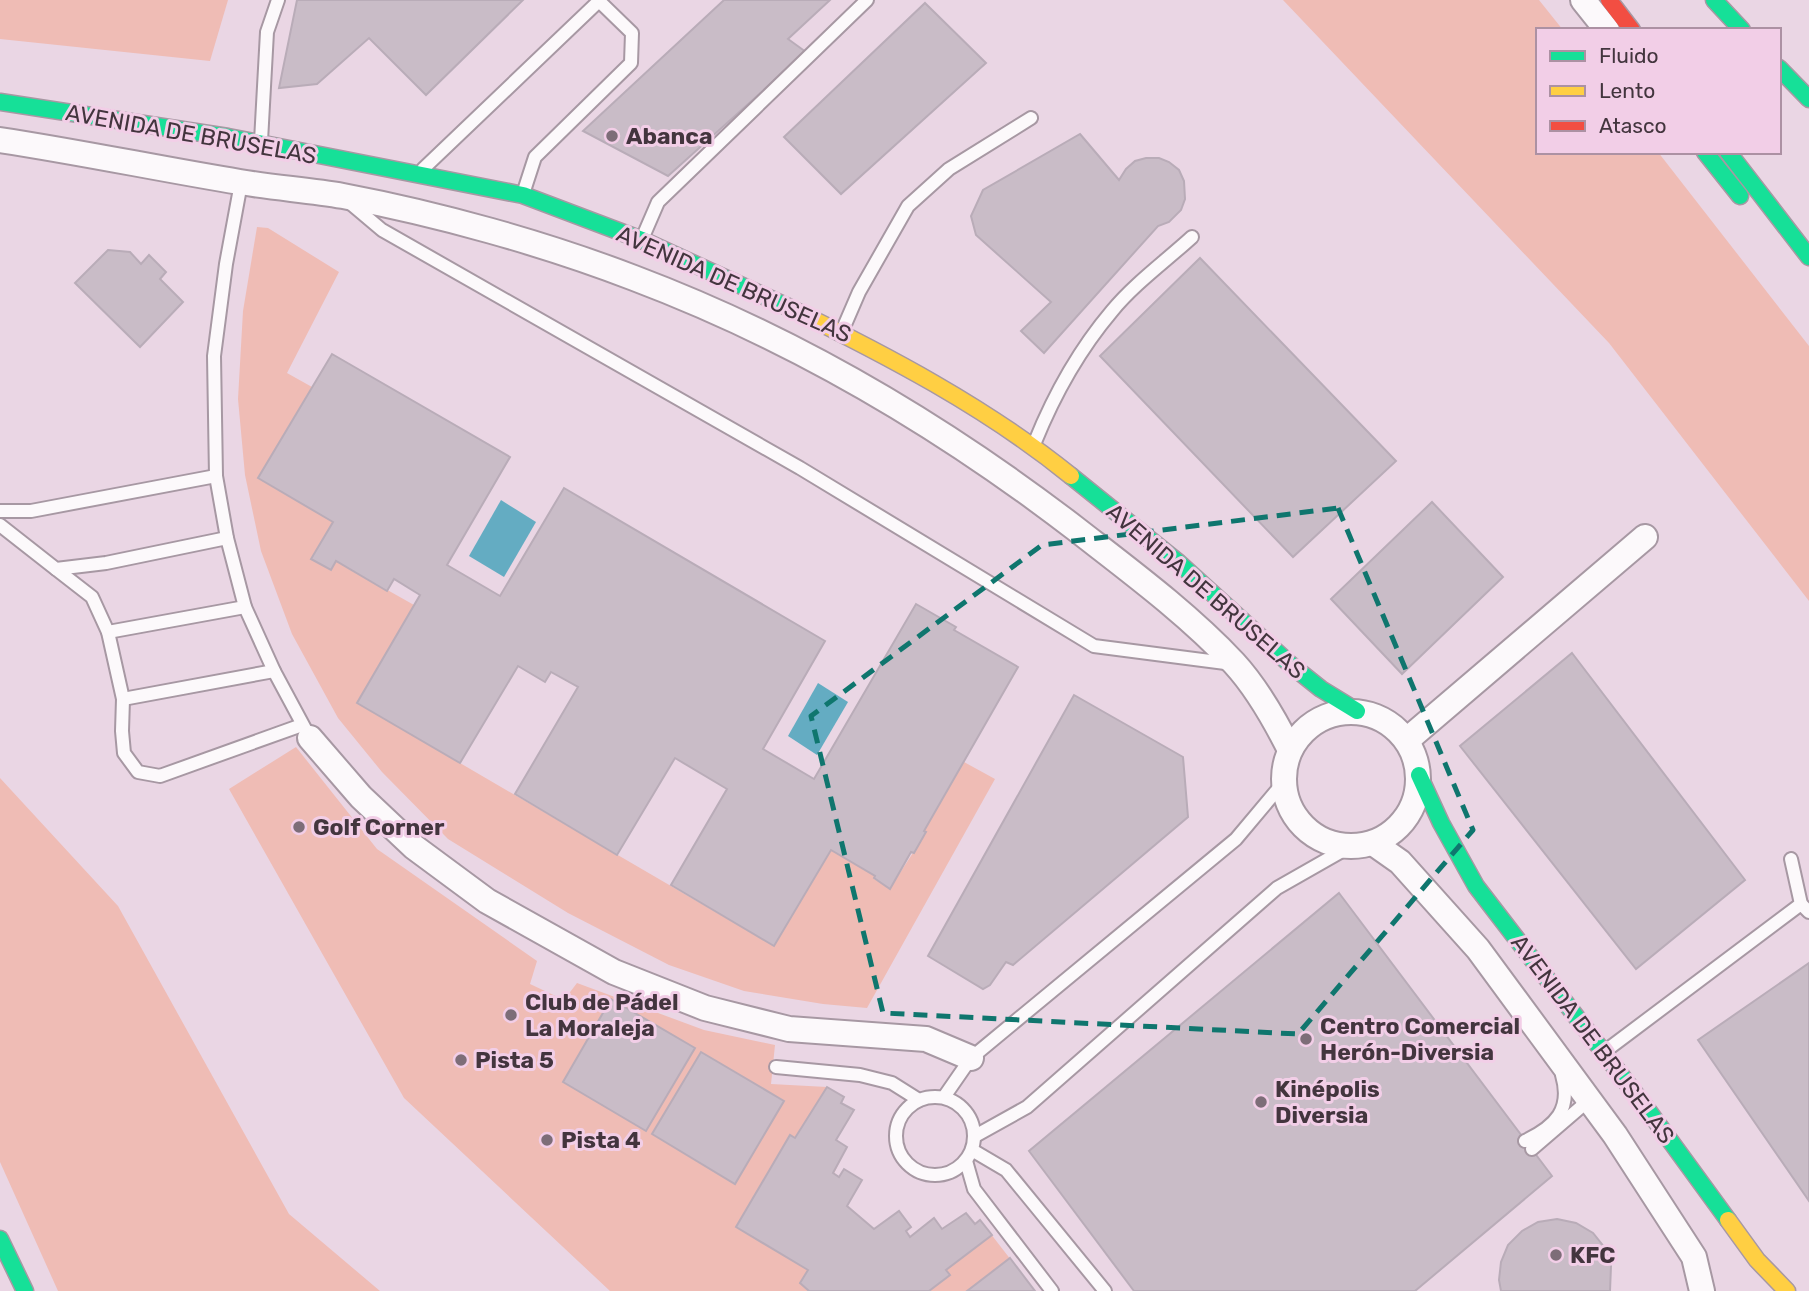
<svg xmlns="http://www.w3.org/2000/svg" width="1809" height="1291" font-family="Rubik,sans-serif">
  <rect width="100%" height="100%" fill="#ead6e4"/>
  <g fill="#efbcb5">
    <polygon points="0,0 228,0 210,61 0,39"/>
    <polygon points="1283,0 1539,0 1563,30 1538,30 1538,152 1658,152 1809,346 1809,601 1609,343"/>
    <polygon points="257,227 268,228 339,272 287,373 312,387 259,478 333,522 311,559 331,570 336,561 414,605 357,703 774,946 831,850 875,876 874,879 890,888 926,833 924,831 964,762 995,779 867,1008 823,1004 744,991 669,965 568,913 448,839 382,772 338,718 292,634 261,551 245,475 238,399 243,311"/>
    <polygon points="296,747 377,849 537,961 530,984 564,1000 577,983 704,1030 775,1045 771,1084 827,1087 844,1097 841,1103 854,1110 836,1140 847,1147 834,1173 839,1177 844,1169 862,1180 847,1206 874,1229 899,1211 911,1227 906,1231 910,1237 934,1218 942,1229 966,1213 974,1224 980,1220 1035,1291 610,1291 404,1098 229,789"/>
    <polygon points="0,778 118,906 289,1214 380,1291 58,1291 0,1162"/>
  </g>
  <g fill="#64acc2">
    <polygon points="501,500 536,522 504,577 469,556"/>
    <polygon points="818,683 848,702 817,755 788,736"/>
  </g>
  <g fill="#c9bcc7" stroke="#b9acb8" stroke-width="2">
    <polygon points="297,0 523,0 426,95 369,38 317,84 279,88"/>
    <polygon points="724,0 830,0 788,39 806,52 668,176 583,131"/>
    <polygon points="925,3 986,63 841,194 784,137"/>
    <polygon points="1080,134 1119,180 1126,169 1135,161 1146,158 1159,158 1169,162 1179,170 1184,181 1185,199 1181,210 1169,222 1158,226 1044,353 1021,331 1051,302 976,235 971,216 983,190"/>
    <polygon points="108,250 130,252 141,264 149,255 166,272 160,279 183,302 140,347 75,283"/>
    <polygon points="1200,258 1396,461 1293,557 1100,356"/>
    <polygon points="332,354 510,457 447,565 500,596 564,488 825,641 763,749 814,779 916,604 956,627 954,630 1018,667 924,831 926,832 914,853 911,852 890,889 874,878 875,876 831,850 774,946 671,885 727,789 675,758 617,855 515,794 578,687 551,672 545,682 518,666 460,763 357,703 420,595 394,579 387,591 336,561 331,570 311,559 333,522 258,478"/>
    <polygon points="1432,502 1503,577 1402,674 1331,599"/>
    <polygon points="1572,653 1745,880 1636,969 1460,746"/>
    <polygon points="1074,695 1183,757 1188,817 1013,965 1006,962 990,985 983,989 928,956"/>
    <polygon points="1339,893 1552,1176 1415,1291 1134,1291 1029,1151"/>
    <polygon points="1809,963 1809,1201 1698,1040"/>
    <polygon points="611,999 695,1048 646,1131 563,1082"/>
    <polygon points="701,1052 784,1101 735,1184 652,1134"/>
    <polygon points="827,1087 844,1097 841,1103 854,1110 836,1140 847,1147 833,1173 839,1177 844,1169 862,1180 847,1206 874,1229 899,1211 911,1227 906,1231 910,1237 934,1218 942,1229 966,1213 975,1224 980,1220 992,1235 946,1270 950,1275 929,1291 809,1291 800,1283 808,1270 736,1227 790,1135 795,1138"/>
    <polygon points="1557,1219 1576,1223 1593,1233 1605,1248 1611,1266 1610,1291 1501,1291 1499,1280 1501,1262 1508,1245 1522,1231 1538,1222"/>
    <polygon points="1010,1258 1035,1291 967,1291"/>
  </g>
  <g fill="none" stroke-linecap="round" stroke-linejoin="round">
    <g stroke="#a798a3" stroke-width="16">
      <g id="lane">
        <polyline points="261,141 267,32 278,0"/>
        <polyline points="423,169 599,1 632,33 631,63 535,157 523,194"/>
        <polyline points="241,183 226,264 214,356 216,476 227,538 245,607 274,671 310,738"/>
        <polyline points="350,203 382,230 800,468 1094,646 1233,664"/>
        <polyline points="642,239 658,202 867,0"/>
        <polyline points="843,329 859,292 908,206 949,169 1031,118"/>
        <path d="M1035 442C1054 395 1079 350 1112 311 1134 284 1167 260 1192 237"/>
        <polyline points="0,511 31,511 216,476"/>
        <polyline points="0,525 56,569 106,563 227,538"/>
        <polyline points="56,569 92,597 108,632 123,699 122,731 124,753 138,772 160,776 302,725"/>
        <polyline points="108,632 245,607"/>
        <polyline points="123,699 274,671"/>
        <polyline points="1791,859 1801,904"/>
        <polyline points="1604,1052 1801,904 1809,912"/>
        <polyline points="776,1067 860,1075 892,1083 919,1100"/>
        <polyline points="944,1097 971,1058 1236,839 1283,783"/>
        <circle cx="935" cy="1136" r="39"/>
        <polyline points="975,1136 1027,1107 1277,888 1349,847"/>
        <path d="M1525 1141C1556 1126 1572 1109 1562 1075"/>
        <polyline points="1532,1149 1589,1100"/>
        <polyline points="972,1150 1006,1170 1105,1291"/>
        <polyline points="966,1161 974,1189 1052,1291"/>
      </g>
    </g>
    <g stroke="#a798a3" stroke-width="28">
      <g id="street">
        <polyline points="1583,0 1607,30"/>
        <path d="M0 140C80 152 160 169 240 182 274 188 309 190 343 196 438 214 543 243 634 278 793 338 942 426 1076 529 1130 571 1187 613 1234 663 1257 688 1275 720 1290 750"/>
        <circle cx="1351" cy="779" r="67"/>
        <polyline points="310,738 361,797 414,847 487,901 614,972 705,1008 789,1029 926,1039 971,1058"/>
        <polyline points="1407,740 1645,537"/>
        <polyline points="1373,843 1400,862 1478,949 1615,1135 1694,1257 1702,1291"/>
      </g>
    </g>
    <g stroke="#a798a3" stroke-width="19">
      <g id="fast">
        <polyline points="1714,0 1742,30"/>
        <polyline points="1779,68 1809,99"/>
        <polyline points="0,102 228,137 523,195 642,240 788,307"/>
        <polyline points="1705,152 1740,196"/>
        <polyline points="1728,152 1809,257"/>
        <polyline points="1071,476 1179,563 1291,665 1321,689 1357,711"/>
        <polyline points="1419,775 1441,823 1476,886 1650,1113 1728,1220"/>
        <polyline points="0,1239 25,1291"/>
      </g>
    </g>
    <g stroke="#a798a3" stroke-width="19">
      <g id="slow">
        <path d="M788 307C886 355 986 407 1071 476"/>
        <polyline points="1728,1220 1757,1260 1787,1291"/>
      </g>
    </g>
    <g stroke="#a798a3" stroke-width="19">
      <polyline id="jam" points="1609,0 1632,30"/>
    </g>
    <use href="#lane" stroke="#fcf9fb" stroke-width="12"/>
    <use href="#street" stroke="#fcf9fb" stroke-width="24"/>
    <use href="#fast" stroke="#16e098" stroke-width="16"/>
    <use href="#slow" stroke="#ffcf43" stroke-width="16"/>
    <use href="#jam" stroke="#f24e42" stroke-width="16"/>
  </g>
  <path fill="none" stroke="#0f766e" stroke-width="5" stroke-dasharray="14 9" stroke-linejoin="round" d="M1338 508 1473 830 1298 1034 883 1013 811 716 1042 545Z"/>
  <g fill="#7d6d78" stroke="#f2cee7" stroke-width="2.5">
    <circle cx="612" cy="136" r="7"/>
    <circle cx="299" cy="827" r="7"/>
    <circle cx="511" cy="1015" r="7"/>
    <circle cx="1306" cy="1039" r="7"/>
    <circle cx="461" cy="1060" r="7"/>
    <circle cx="1261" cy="1102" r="7"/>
    <circle cx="547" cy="1140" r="7"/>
    <circle cx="1556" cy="1255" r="7"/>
  </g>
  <g text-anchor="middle" stroke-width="6" stroke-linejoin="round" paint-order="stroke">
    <g font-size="23" fill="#43353e" stroke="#f2cee7">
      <text transform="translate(191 134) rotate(10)" y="8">AVENIDA DE BRUSELAS</text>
      <text transform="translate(734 284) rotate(24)" y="8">AVENIDA DE BRUSELAS</text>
      <text transform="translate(1206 591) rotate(41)" y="8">AVENIDA DE BRUSELAS</text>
      <text transform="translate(1593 1039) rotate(53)" y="8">AVENIDA DE BRUSELAS</text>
    </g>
    <g font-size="23" font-weight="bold" fill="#43353e" stroke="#f2cee7" text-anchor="start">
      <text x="626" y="144">Abanca</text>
      <text x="313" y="835">Golf Corner</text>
      <text x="525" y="1010">Club de Pádel<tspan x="525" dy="26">La Moraleja</tspan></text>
      <text x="1320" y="1034">Centro Comercial<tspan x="1320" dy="26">Herón-Diversia</tspan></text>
      <text x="475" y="1068">Pista 5</text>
      <text x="1275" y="1097">Kinépolis<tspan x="1275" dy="26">Diversia</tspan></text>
      <text x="561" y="1148">Pista 4</text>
      <text x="1570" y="1263">KFC</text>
    </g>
  </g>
  <rect x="1536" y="28" width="245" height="126" fill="#f2cee7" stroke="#ac91a3" stroke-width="2"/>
  <rect x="1550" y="51" width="35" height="10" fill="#16e098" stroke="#ac91a3" stroke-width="2"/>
  <text x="1599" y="63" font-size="21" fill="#43353e">Fluido</text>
  <rect x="1550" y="86" width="35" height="10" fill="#ffcf43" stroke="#ac91a3" stroke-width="2"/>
  <text x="1599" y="98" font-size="21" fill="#43353e">Lento</text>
  <rect x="1550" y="121" width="35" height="10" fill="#f24e42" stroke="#ac91a3" stroke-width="2"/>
  <text x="1599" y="133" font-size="21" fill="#43353e">Atasco</text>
</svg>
